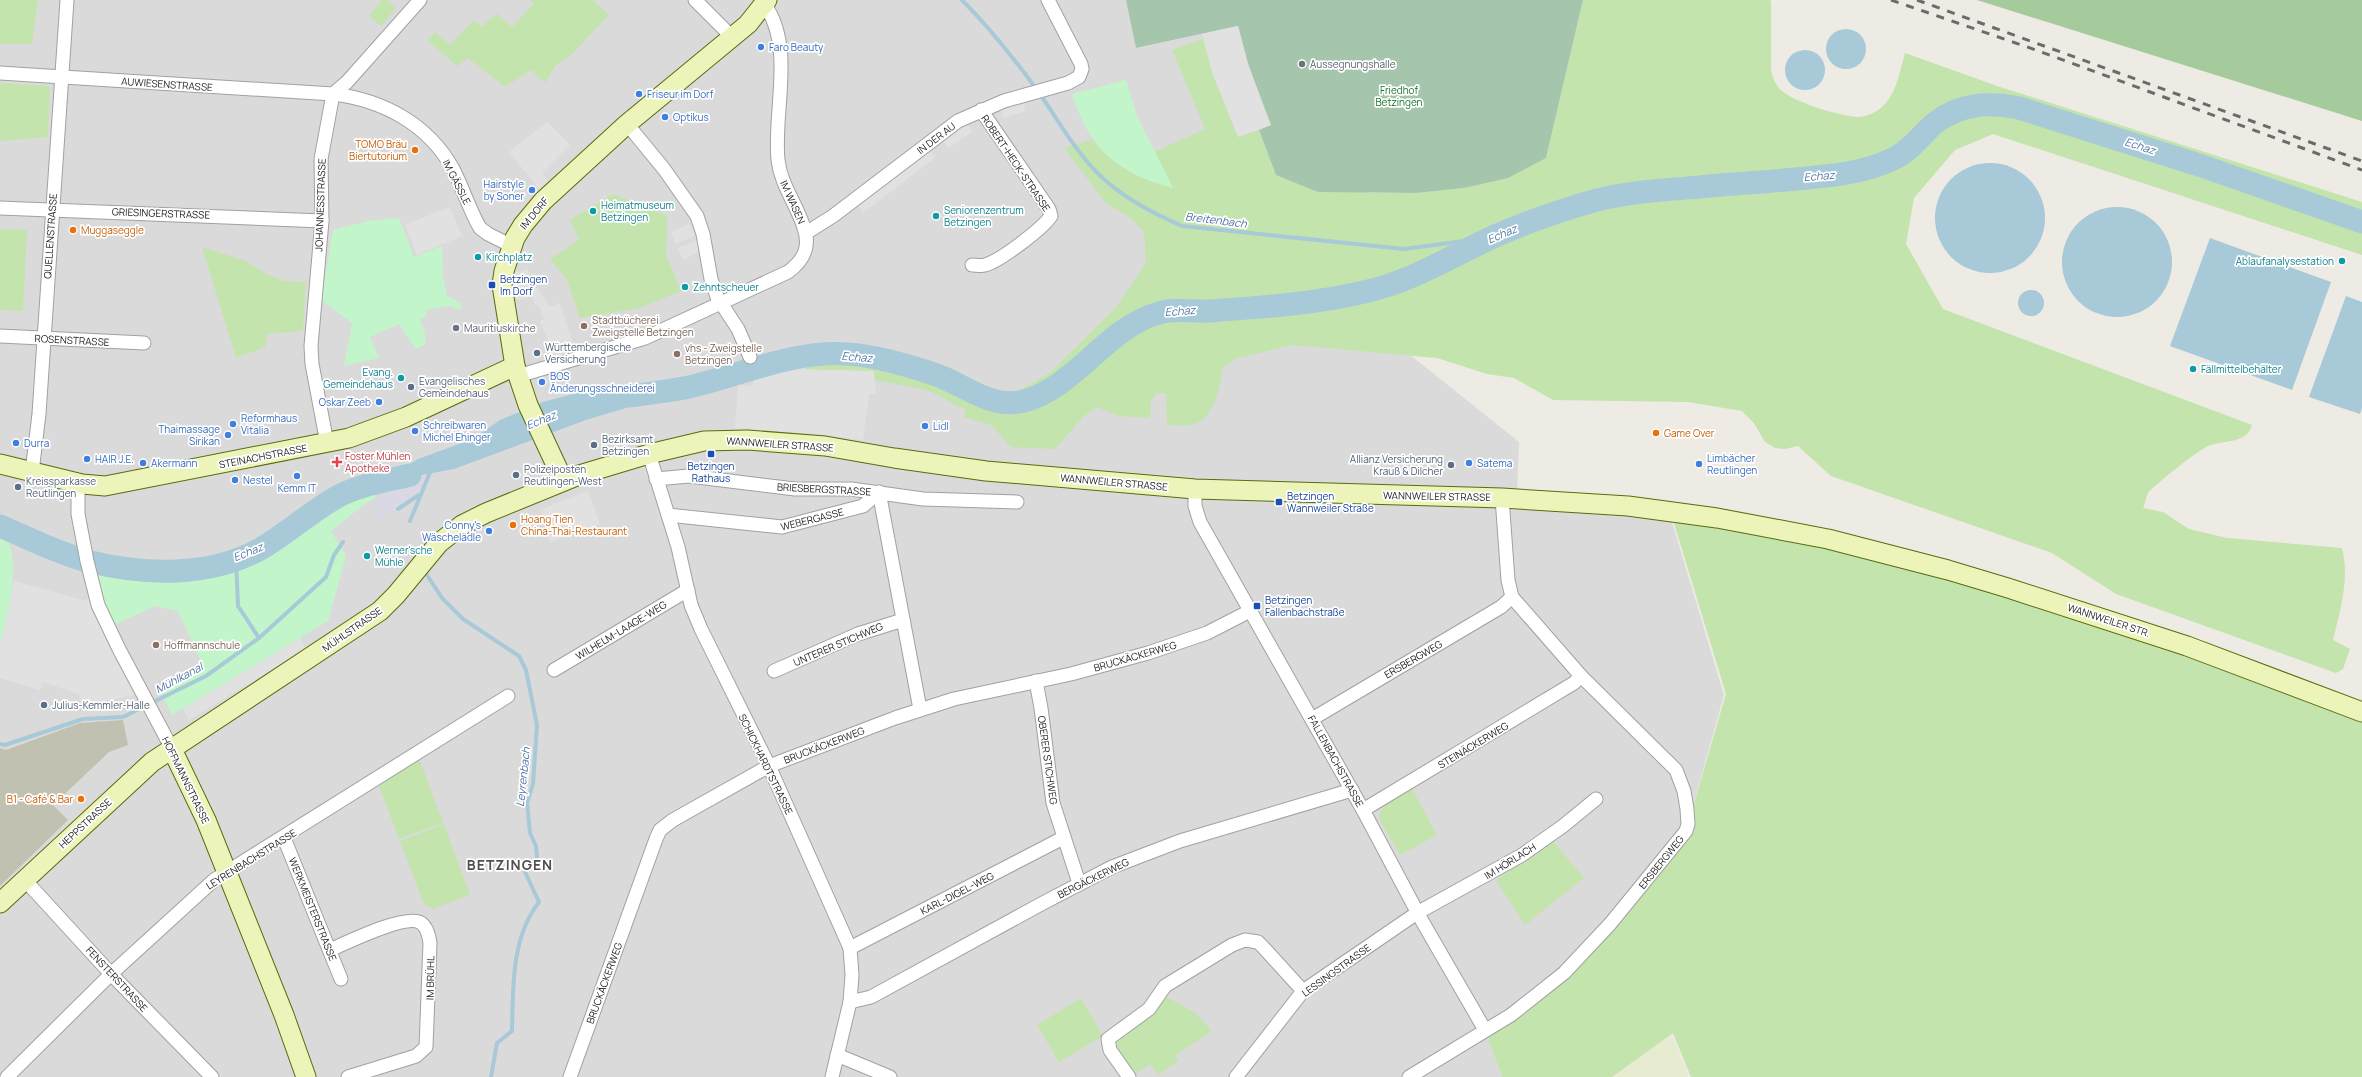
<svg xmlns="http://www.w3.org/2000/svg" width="2362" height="1077" font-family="Manrope,sans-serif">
  <rect width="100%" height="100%" fill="#edebe3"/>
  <polygon fill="#dbdada" points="0,0 1126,0 1137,48 1238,26 1248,64 1271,125 1259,130 1384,334 1519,442 1517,494 1668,509 1724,695 1686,831 1586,950 1485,1030 1502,1077 0,1077"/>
  <polygon fill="#c0c1b0" points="123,720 128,745 109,752 53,805 68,820 0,886 0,748 6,750 80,723"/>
  <polygon fill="#e7ebd0" points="1671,1034 1688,1077 1612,1077"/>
  <g fill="#c3e4ac">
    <polygon points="0,0 38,0 32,44 0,44"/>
    <polygon points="382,0 387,0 396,8 381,26 369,16"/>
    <polygon points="530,0 593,0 609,15 572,54 555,66 545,83 531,70 505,87 468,58 457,66 427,40 435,32 450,45 474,20 481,27 497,14 512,27 534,4"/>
    <path d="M1583 0H1769L1771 1V71C1773 78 1775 84 1780 89 1792 102 1840 116 1858 117 1867 117 1879 111 1885 104 1897 91 1900 70 1905 53L1997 86 2362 202V255L1993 134 1955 150 1914 198 1906 244 1943 309 2252 425C2247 444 2223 440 2208 446 2201 448 2152 487 2148 493 2146 497 2145 503 2143 508L2163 512 2189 529 2227 538 2342 548C2350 579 2340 610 2333 640L2350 649 2343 669 2336 673 2116 594 2052 553 1831 476 1798 446 1785 449 1775 448 1765 442 1754 423 1742 411 1688 402 1553 400 1514 378 1487 374 1437 358 1293 345 1235 359 1223 367C1220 385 1216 415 1195 424 1187 427 1175 425 1167 425L1166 394 1157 393 1151 401 1150 418 1119 416 1097 407 1083 417 1055 449 1011 447 991 425 964 417 965 408 954 406V404L932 392 919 388 873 380 874 371 806 370 804 359 841 357 910 372 950 367 989 389 1015 392 1050 373 1116 307 1146 263 1144 232 1132 219 1106 203 1064 148 1092 140C1115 166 1139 179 1172 187L1154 152 1205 129 1172 50 1203 39 1213 75 1238 137 1259 130 1276 175 1369 193H1416L1464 188 1546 158Z"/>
    <polygon points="0,83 50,86 48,137 0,141"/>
    <polygon points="613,194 667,216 666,255 681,291 640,308 580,318 567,280 550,259 579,240 570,220"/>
    <polygon points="0,229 27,230 23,311 0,310"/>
    <polygon points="202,247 246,261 266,274 284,281 306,282 303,331 267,334 265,347 236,358"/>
    <polygon points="1670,510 1949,568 2362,718 2362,1077 1691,1077 1673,1033 1612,1077 1502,1077 1485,1030 1538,995 1686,831 1726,694"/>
    <polygon points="419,758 443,823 399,839 378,783"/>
    <polygon points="1411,787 1437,835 1400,855 1381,822 1379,815 1386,803"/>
    <polygon points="444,824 470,895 432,909 424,904 400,841"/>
    <polygon points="1553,841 1584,878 1525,925 1496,880"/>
    <polygon points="1163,995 1194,1012 1212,1031 1175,1056 1178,1061 1158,1075 1150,1064 1133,1076 1112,1044"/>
    <polygon points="1081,998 1103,1036 1059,1062 1037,1025"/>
  </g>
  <polygon fill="#a5ca9b" points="1977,0 2362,0 2362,121"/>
  <polygon fill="#a6c5ad" points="1126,0 1583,0 1546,158 1508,178 1464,188 1416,193 1318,192 1276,175 1259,130 1270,125 1248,64 1238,26 1136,48"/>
  <g fill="#c3f5cb">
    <path d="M1126 80 1137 116 1173 188C1119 174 1089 149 1072 94Z"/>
    <polygon points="399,218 414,257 442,246 443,276 447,296 461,303 460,310 449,306 426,310 427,315 420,320 424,329 426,344 416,349 399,324 370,337 379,358 344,366 352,323 321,300 333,230 369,221"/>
    <path d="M375 484V498L367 502 331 531 346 556 328 621 172 715 159 688 204 667 178 611 155 606 108 628 87 561C144 572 209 580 262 548 304 523 325 498 375 484Z"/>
    <path d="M0 531C25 547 7 623 0 647Z"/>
  </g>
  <g fill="#e1e1e1">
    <polygon points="1238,26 1248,64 1271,125 1238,137 1213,75 1202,34"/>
    <polygon points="1023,101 1026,111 1003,118 1000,108"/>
    <polygon points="547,122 570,145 542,173 548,181 539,189 509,152"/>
    <polygon points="967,123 972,132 948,148 943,140"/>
    <polygon points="930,150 935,158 863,213 858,206"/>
    <polygon points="450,207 462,236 417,255 405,225"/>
    <polygon points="690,224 695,236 676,244 671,232"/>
    <polygon points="697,240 702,251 683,260 678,248"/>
    <polygon points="528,269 531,280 550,307 560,303 576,352 548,360 548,340 540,321 544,319 539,305 535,306 532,296 518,300 515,292 516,272"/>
    <polygon points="791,369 874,371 876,394 869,394 863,440 826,435 735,428 738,385 753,386 753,379"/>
    <polygon points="588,491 600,524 550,542 540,510"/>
    <polygon points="14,581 83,600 96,598 143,694 81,705 79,694 43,682 40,690 0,678 0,647"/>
    <polygon points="300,638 306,649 189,720 183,709"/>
  </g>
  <polygon fill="#d9d8e3" points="425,478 417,495 382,519 376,514 375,498"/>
  <g fill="#a7c9d8">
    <circle cx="1846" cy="49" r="20"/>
    <circle cx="1805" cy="70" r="20"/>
    <circle cx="1990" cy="218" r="55"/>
    <circle cx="2117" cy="262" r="55"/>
    <polygon points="2210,238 2331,282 2292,390 2170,346"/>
    <circle cx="2031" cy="303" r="13"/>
    <polygon points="2346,296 2362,302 2362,408 2360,414 2309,397"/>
    <polygon points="651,385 660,388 661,391 646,402 586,420 454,469 379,483 418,459 473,439 500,420 543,402 591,389"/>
  </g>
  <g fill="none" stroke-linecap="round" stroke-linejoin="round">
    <g stroke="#a7c9d8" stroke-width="4">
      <path d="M962 0C990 28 1016 61 1040 94 1060 123 1079 158 1106 181 1129 201 1155 214 1182 226L1404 249 1494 237"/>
      <polyline points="398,509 419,495"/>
      <polyline points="410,521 431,470"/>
      <polyline points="236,559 238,606 259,638"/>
      <path d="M427 575 442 598 463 619 519 656 526 670 537 725 533 784 527 803 530 833 536 846 537 858 525 872 539 902C511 938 513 988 512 1031L497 1043 491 1077"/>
      <polyline points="0,744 5,745 83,719 123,717 206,676 259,638 326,577 334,555 343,542"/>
    </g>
    <g stroke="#a7c9d8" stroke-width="23">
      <path d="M631 396C650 393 670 391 689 387 742 375 793 350 848 354 877 356 907 365 934 374 964 384 991 410 1024 401 1076 387 1107 327 1159 313 1174 308 1194 312 1210 311 1262 307 1313 304 1364 292 1411 282 1450 257 1493 237 1522 224 1553 213 1583 204 1621 192 1661 190 1700 187 1742 183 1784 181 1826 176 1851 173 1874 169 1897 157 1912 149 1922 134 1935 123 1961 103 1989 102 2019 108L2202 166 2362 222"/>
      <path d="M0 526C28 538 57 553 87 561 143 575 210 578 262 548 288 533 310 512 337 497 359 485 386 481 410 475"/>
    </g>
    <g stroke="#a1a1a1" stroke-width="15">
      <g id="street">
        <polyline points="695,0 732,37"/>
        <path d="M0 73 333 94C383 100 428 124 453 169 463 188 469 209 480 228L488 234 512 246"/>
        <polyline points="627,124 664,169 697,216 703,234 711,279 717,297 738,329 750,357"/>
        <polyline points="0,208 322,221"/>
        <polyline points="806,233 833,216 958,121 1004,101 1068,83 1079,77 1082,69 1081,64 1048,0"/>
        <path d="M972 265C976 265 981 266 985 265 1000 261 1042 229 1051 216L1049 209 981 110"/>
        <polyline points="0,336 144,343"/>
        <path d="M518 376 645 338 788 272C803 261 811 248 804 228 797 204 781 186 778 160 773 112 795 48 765 5"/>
        <polyline points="327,443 312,364 311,346 322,221 321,159 333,94 347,82 420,0"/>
        <polyline points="649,454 678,547 691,605 701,629 769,766 850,948 852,975 850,1002 832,1077"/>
        <polyline points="32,472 39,414 67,0"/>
        <polyline points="656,479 689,476 795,489 851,489 923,499 1017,502"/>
        <polyline points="78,483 78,514 87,561 98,605 119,649 171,747"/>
        <polyline points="1195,489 1195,506 1200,522 1363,810 1422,921 1485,1030"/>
        <polyline points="879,492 920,709"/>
        <polyline points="668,515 782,527 863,506 879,492"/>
        <polyline points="554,670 688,590"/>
        <polyline points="774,671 858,634 903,620"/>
        <polyline points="1036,681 1041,708 1053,803 1079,883"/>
        <polyline points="1312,719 1501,607 1512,597"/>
        <polyline points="1363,810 1574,683 1581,676"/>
        <polyline points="284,838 341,979"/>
        <polyline points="24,879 111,974 212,1077"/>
        <polyline points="850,948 1063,838"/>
        <path d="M330 950C346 943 407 913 421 923 427 927 429 936 430 943L426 1047 416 1056 348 1077"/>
        <polyline points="850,1002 871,997 1043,903 1112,867 1180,841 1352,790"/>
        <polyline points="837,1055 890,1077"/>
        <polyline points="7,1077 111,974 214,880 508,696"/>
        <polyline points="570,1077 656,839 660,830 673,820 769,766 895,718 954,699 1071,674 1148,653 1207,633 1250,611"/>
        <polyline points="1129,1077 1110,1050 1108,1039 1149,1009 1165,986 1232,945 1245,940 1258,942 1263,947 1303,991"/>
        <polyline points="1236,1077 1303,991 1417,913 1522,855 1563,826 1596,799"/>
        <polyline points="1409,1077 1511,1015 1564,973 1610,924 1686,831 1688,824 1687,809 1684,791 1676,770 1581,676 1512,597 1508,580 1502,498"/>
      </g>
    </g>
    <g stroke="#596b0c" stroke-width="21">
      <g id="secondary">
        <polyline points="0,464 82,484 105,486 349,438 406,417 515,366"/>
        <polyline points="563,480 528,405 515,366 502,285 504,271 515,238 523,225 543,201 627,124 748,24 767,0"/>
        <polyline points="171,747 206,820 284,1015 306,1077"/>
        <polyline points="0,903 152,762 380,611 396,595 439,543 462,525 486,513 579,475 649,454 704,441 747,440 825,446 894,458 986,471 1195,489 1502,498 1628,506 1717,518 1828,539 1948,570 2008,588 2187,646 2362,712"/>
      </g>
    </g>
    <use href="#street" stroke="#fff" stroke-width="13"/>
    <use href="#secondary" stroke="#edf4ba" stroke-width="19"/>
    <g stroke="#6b6b6b" stroke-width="3" stroke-dasharray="8 8" stroke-linecap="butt">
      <polyline points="1891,0 2036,50 2362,170"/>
      <polyline points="1917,0 2362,161"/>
    </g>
  </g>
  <g fill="#3f7fe0" stroke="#fff" stroke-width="1.5">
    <circle cx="761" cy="47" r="4"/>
    <circle cx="639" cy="94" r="4"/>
    <circle cx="665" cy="117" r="4"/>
    <circle cx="532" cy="190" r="4"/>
    <circle cx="542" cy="382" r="4"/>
    <circle cx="379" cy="402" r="4"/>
    <circle cx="233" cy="424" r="4"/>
    <circle cx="925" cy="426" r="4"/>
    <circle cx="415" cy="431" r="4"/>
    <circle cx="228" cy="435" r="4"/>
    <circle cx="16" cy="443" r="4"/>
    <circle cx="87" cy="459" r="4"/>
    <circle cx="143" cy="463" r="4"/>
    <circle cx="1469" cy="463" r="4"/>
    <circle cx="1699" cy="464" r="4"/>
    <circle cx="297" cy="476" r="4"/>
    <circle cx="235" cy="480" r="4"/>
    <circle cx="489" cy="531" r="4"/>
  </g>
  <g fill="#6b7280" stroke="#fff" stroke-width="1.5">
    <circle cx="1302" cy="64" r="4"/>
    <circle cx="456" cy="328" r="4"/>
  </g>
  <g fill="#e8710a" stroke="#fff" stroke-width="1.5">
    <circle cx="415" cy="150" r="4"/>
    <circle cx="73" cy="230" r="4"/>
    <circle cx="1656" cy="433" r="4"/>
    <circle cx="513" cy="525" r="4"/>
    <circle cx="81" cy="799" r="4"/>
  </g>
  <g fill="#0f9aa8" stroke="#fff" stroke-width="1.5">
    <circle cx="593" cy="211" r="4"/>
    <circle cx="936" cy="216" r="4"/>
    <circle cx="478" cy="257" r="4"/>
    <circle cx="2342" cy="261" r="4"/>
    <circle cx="685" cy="287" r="4"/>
    <circle cx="2193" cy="369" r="4"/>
    <circle cx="401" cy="378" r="4"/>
    <circle cx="367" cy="556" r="4"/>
  </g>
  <g fill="#1a4fb4" stroke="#fff" stroke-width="1.5">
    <rect x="488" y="281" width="8" height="8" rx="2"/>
    <rect x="707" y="450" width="8" height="8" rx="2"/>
    <rect x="1275" y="498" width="8" height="8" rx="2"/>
    <rect x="1253" y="602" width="8" height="8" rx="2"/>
  </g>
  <g fill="#8d6e63" stroke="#fff" stroke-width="1.5">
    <circle cx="584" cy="326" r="4"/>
    <circle cx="677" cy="354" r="4"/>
    <circle cx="156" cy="645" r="4"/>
  </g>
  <g fill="#5c6f8a" stroke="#fff" stroke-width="1.5">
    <circle cx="537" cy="353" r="4"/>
    <circle cx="411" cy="387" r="4"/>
    <circle cx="594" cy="445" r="4"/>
    <circle cx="1451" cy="465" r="4"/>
    <circle cx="516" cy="475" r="4"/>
    <circle cx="18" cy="487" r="4"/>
    <circle cx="44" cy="705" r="4"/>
  </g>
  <path fill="#e0444e" stroke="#fff" stroke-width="1.5" d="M335 456h4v4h4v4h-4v4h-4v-4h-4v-4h4z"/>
  <g text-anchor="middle" stroke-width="3.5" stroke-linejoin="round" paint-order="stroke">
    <g font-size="10" fill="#366cbe" stroke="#fff" text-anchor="start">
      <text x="769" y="51">Faro Beauty</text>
      <text x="647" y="98">Friseur im Dorf</text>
      <text x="673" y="121">Optikus</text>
      <text x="524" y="188" text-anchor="end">Hairstyle<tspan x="524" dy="12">by Soner</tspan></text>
      <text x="550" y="380">BOS<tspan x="550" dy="12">Änderungsschneiderei</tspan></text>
      <text x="371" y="406" text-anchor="end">Oskar Zeeb</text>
      <text x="241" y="422">Reformhaus<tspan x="241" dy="12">Vitalia</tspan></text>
      <text x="423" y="429">Schreibwaren<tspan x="423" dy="12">Michel Ehinger</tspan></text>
      <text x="933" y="430">Lidl</text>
      <text x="220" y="433" text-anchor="end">Thaimassage<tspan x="220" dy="12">Sirikan</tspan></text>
      <text x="24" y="447">Durra</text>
      <text x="1707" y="462">Limbächer<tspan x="1707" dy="12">Reutlingen</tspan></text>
      <text x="95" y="463">HAIR J.E.</text>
      <text x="151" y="467">Akermann</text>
      <text x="1477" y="467">Satema</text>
      <text x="243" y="484">Nestel</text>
      <text x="297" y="492" text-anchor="middle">Kemm IT</text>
      <text x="481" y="529" text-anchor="end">Conny's<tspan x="481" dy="12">Wäschelädle</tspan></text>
    </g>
    <g font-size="10" fill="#5b616d" stroke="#fff" text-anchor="start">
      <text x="1310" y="68">Aussegnungshalle</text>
      <text x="464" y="332">Mauritiuskirche</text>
    </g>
    <g font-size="10" fill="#1d1d1d" stroke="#fff">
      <text transform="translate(167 84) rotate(4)" y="4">AUWIESENSTRASSE</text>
      <text transform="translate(936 138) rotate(-37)" y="4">IN DER AU</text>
      <text transform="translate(1016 163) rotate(56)" y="4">ROBERT-HECK-STRASSE</text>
      <text transform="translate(457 182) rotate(63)" y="4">IM GÄSSLE</text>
      <text transform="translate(793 202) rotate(66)" y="4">IM WASEN</text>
      <text transform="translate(320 205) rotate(-88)" y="4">JOHANNESSTRASSE</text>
      <text transform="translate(161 213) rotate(2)" y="4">GRIESINGERSTRASSE</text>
      <text transform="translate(534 213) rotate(-50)" y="4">IM DORF</text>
      <text transform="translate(50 236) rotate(-86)" y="4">QUELLENSTRASSE</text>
      <text transform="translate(72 340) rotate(3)" y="4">ROSENSTRASSE</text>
      <text transform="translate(780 444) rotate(4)" y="4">WANNWEILER STRASSE</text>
      <text transform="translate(263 456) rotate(-11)" y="4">STEINACHSTRASSE</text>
      <text transform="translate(1114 482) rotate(5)" y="4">WANNWEILER STRASSE</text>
      <text transform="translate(824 489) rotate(3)" y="4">BRIESBERGSTRASSE</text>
      <text transform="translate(1437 496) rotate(1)" y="4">WANNWEILER STRASSE</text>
      <text transform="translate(812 519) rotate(-14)" y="4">WEBERGASSE</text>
      <text transform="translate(2109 620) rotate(18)" y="4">WANNWEILER STR.</text>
      <text transform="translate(352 629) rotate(-35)" y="4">MÜHLSTRASSE</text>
      <text transform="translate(621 630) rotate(-31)" y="4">WILHELM-LAAGE-WEG</text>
      <text transform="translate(838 644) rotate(-23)" y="4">UNTERER STICHWEG</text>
      <text transform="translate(1135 656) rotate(-16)" y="4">BRUCKÄCKERWEG</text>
      <text transform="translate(1413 659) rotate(-30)" y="4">ERSBERGWEG</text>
      <text transform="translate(824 745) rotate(-21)" y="4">BRUCKÄCKERWEG</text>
      <text transform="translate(1473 745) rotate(-31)" y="4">STEINÄCKERWEG</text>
      <text transform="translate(1048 760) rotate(82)" y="4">OBERER STICHWEG</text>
      <text transform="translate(1336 761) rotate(61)" y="4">FALLENBACHSTRASSE</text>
      <text transform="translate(766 764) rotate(64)" y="4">SCHICKHARDTSTRASSE</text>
      <text transform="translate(186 780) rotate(64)" y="4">HOFFMANNSTRASSE</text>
      <text transform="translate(85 823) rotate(-43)" y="4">HEPPSTRASSE</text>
      <text transform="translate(251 859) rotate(-32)" y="4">LEYRENBACHSTRASSE</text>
      <text transform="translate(1510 861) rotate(-32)" y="4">IM HÖRLACH</text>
      <text transform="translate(1661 862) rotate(-51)" y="4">ERSBERGWEG</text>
      <text transform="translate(1093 878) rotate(-26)" y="4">BERGÄCKERWEG</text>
      <text transform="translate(957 893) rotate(-27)" y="4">KARL-DIGEL-WEG</text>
      <text transform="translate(313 909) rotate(68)" y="4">WERKMEISTERSTRASSE</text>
      <text transform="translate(1336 970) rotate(-36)" y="4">LESSINGSTRASSE</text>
      <text transform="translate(430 978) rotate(-89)" y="4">IM BRÜHL</text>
      <text transform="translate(117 979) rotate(47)" y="4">FENSTERSTRASSE</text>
      <text transform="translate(604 983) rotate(-70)" y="4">BRUCKÄCKERWEG</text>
    </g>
    <g font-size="10" fill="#137323" stroke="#fff">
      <text x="1399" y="94">Friedhof<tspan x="1399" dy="12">Betzingen</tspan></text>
    </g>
    <g font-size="10" fill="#c56008" stroke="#fff" text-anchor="start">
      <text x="407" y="148" text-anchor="end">TOMO Bräu<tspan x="407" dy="12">Biertutorium</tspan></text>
      <text x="81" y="234">Muggaseggle</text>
      <text x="1664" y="437">Game Over</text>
      <text x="521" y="523">Hoang Tien<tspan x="521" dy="12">China-Thai-Restaurant</tspan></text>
      <text x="73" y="803" text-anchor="end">B1 - Café &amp; Bar</text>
    </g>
    <g font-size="10" fill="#0d838f" stroke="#fff" text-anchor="start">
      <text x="601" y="209">Heimatmuseum<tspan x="601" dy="12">Betzingen</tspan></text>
      <text x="944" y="214">Seniorenzentrum<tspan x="944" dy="12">Betzingen</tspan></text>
      <text x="486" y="261">Kirchplatz</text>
      <text x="2334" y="265" text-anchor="end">Ablaufanalysestation</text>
      <text x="693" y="291">Zehntscheuer</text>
      <text x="2201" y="373">Fällmittelbehälter</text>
      <text x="393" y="376" text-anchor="end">Evang.<tspan x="393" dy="12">Gemeindehaus</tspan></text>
      <text x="375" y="554">Werner'sche<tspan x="375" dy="12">Mühle</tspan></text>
    </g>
    <g font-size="10" fill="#164399" stroke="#fff" text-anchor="start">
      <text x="500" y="283">Betzingen<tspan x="500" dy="12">Im Dorf</tspan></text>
      <text x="711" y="470" text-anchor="middle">Betzingen<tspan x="711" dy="12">Rathaus</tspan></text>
      <text x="1287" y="500">Betzingen<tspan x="1287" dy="12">Wannweiler Straße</tspan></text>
      <text x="1265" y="604">Betzingen<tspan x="1265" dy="12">Fallenbachstraße</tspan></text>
    </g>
    <g font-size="10" fill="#785e54" stroke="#fff" text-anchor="start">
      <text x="592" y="324">Stadtbücherei<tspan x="592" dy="12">Zweigstelle Betzingen</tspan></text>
      <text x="685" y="352">vhs - Zweigstelle<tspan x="685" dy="12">Betzingen</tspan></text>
      <text x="164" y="649">Hoffmannschule</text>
    </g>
    <g font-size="10" fill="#4e5e75" stroke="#fff" text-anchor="start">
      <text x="545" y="351">Württembergische<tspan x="545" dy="12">Versicherung</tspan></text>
      <text x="419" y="385">Evangelisches<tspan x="419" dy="12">Gemeindehaus</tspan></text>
      <text x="602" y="443">Bezirksamt<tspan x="602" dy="12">Betzingen</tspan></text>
      <text x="1443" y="463" text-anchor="end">Allianz Versicherung<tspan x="1443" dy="12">Krauß &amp; Dilcher</tspan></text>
      <text x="524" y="473">Polizeiposten<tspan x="524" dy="12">Reutlingen-West</tspan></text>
      <text x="26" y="485">Kreissparkasse<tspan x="26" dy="12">Reutlingen</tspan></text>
      <text x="52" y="709">Julius-Kemmler-Halle</text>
    </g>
    <g font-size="10" fill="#be3a42" stroke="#fff" text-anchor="start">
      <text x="345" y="460">Foster Mühlen<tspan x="345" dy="12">Apotheke</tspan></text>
    </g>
    <g font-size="11" font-style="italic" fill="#5174a5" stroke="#fff">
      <text transform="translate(2140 146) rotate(18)" y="4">Echaz</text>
      <text transform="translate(1819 176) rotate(-5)" y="4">Echaz</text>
      <text transform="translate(1216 220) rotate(7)" y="4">Breitenbach</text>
      <text transform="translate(1502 234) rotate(-23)" y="4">Echaz</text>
      <text transform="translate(1180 311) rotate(-4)" y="4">Echaz</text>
      <text transform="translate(857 357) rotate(5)" y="4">Echaz</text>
      <text transform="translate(541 420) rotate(-22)" y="4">Echaz</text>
      <text transform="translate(248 552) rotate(-22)" y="4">Echaz</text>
      <text transform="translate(179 678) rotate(-28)" y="4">Mühlkanal</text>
      <text transform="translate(523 777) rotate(-84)" y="4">Leyrenbach</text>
    </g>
    <g font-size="14" font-weight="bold" letter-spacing="1" fill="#505050" stroke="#fff">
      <text x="510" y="870">BETZINGEN</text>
    </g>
  </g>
</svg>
